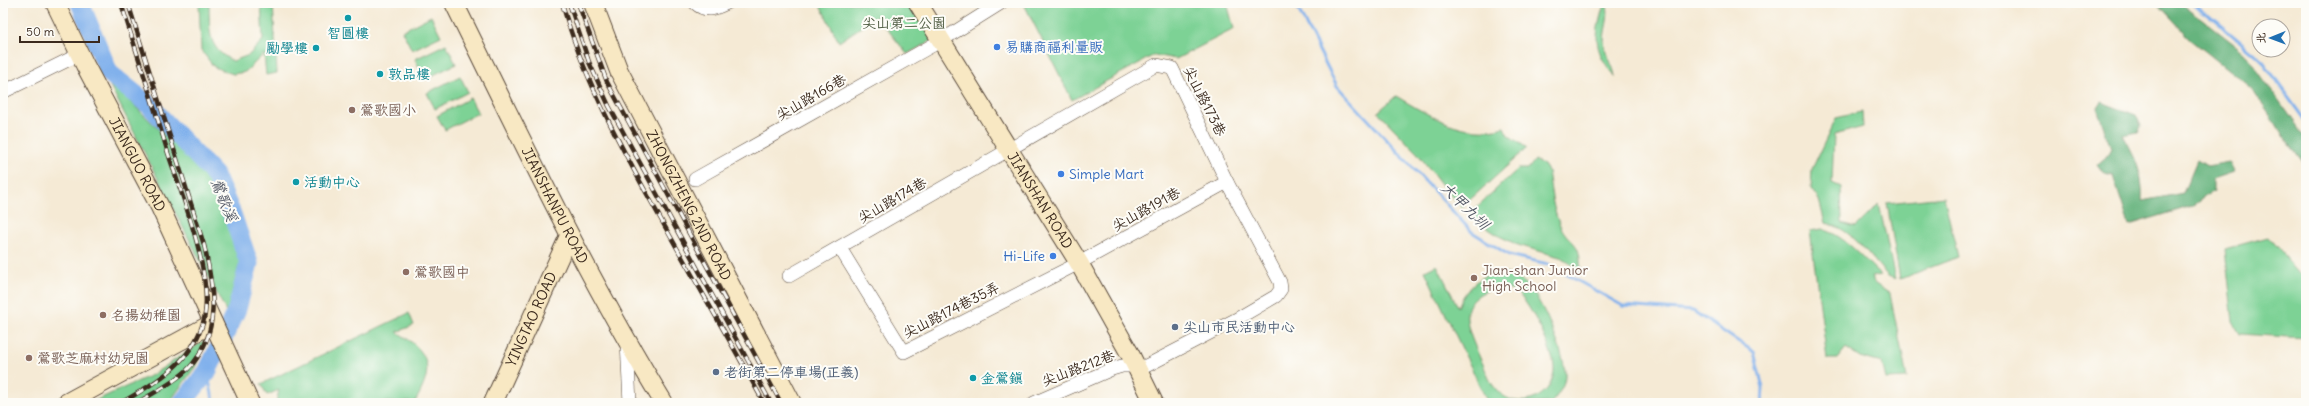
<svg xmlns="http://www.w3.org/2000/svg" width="2309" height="406" font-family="Delius,'LXGW WenKai TC',sans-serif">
  <rect width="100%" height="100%" fill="#fdfcf7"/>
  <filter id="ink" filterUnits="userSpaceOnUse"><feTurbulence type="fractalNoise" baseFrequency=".025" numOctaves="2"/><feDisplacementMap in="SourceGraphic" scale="8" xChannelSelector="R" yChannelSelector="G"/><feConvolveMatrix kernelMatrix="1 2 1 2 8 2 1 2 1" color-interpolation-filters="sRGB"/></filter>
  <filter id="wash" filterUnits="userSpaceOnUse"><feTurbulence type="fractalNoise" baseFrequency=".012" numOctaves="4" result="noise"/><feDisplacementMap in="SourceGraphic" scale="16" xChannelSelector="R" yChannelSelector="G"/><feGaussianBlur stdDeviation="0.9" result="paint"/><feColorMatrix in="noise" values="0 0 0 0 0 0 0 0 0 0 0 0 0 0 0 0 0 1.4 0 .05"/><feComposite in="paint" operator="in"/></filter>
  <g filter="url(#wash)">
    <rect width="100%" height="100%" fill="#f5ead5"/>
    <g fill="#7dd295" stroke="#5c7e5a" fill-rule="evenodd">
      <path d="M199 3H209C210 29 206 48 233 61L249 55 263 40 261 3H273L277 73 266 75 264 54 245 72 233 74 214 67 201 50Z"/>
      <polygon points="819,3 911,3 935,39 907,54 877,16 839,42"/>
      <polygon points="1025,3 1227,3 1234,29 1176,59 1154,55 1072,100 1024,4"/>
      <path d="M1604 5H1607C1610 18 1604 29 1604 42 1605 55 1614 65 1615 77 1594 50 1593 39 1604 5Z"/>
      <polygon points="431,16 441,36 412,50 402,31"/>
      <polygon points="446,44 456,64 425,79 415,59"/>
      <polygon points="460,76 468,92 435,109 427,93"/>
      <polygon points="106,78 213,182 240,262 227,313"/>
      <path d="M1396 96C1428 115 1466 139 1504 127L1508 135 1527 148 1462 207 1445 189 1418 154 1378 112Z"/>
      <polygon points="470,98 478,113 445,130 437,116"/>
      <path d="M1862 112 1863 127 1834 135 1832 183 1841 187 1842 223 1856 227 1879 204 1895 279 1888 276C1871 258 1851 227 1825 223L1819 200 1811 189 1812 169 1836 118Z"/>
      <path d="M1535 160 1544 165 1548 171C1551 188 1552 207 1559 223 1569 247 1582 237 1580 272L1563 258 1518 245 1499 236 1481 224 1470 213 1518 169H1528Z"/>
      <polygon points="1944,197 1958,257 1900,279 1887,203"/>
      <path d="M1822 229C1846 236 1863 259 1881 275L1871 277 1874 283 1890 294 1907 378 1886 379 1882 363 1860 357 1846 348 1837 359H1827L1810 231Z"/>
      <polygon points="2268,237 2306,281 2306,338 2240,334 2233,322 2225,249"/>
      <path d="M1437 265 1458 307C1470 278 1497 261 1525 283 1540 294 1567 358 1565 376 1564 387 1558 395 1551 403H1488L1425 271ZM1495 288C1503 288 1512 289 1518 294 1530 303 1555 354 1554 369 1554 376 1551 384 1547 389 1533 406 1508 405 1495 388 1488 380 1485 367 1480 358 1467 328 1453 300 1495 288Z"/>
      <path d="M409 313 414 325 397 332C430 352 435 368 415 402L276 403 279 390 267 395 261 384Z"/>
      <polygon points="205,340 195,367 171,400 166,403 90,403 152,375"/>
    </g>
    <g fill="#66b47e" stroke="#506f4e">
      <polygon points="2156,3 2182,3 2244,52 2306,138 2306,168 2251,88 2190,39"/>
      <path d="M2101 102 2136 115 2141 126 2138 132 2123 135C2135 155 2144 178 2142 201L2183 193 2197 160 2207 166 2229 162 2234 172 2213 179V191L2192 206 2129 225 2113 176 2105 174 2098 164 2106 157 2111 148 2097 108Z"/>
    </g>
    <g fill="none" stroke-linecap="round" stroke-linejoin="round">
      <g stroke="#81b1ec" stroke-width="3">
        <polyline points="1295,3 1337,86 1472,232 1509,255 1548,264 1623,306 1693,311 1754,352 1763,388 1762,403"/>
        <polyline points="2193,3 2259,57 2306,122"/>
        <polyline points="207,372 214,403"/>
      </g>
      <polyline stroke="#81b1ec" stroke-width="19" points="80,3 109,73 149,105 215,175 232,214 249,263 237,309 207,372 182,403"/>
    </g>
  </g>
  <g filter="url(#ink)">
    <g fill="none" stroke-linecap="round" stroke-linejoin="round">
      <g stroke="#574739" stroke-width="14">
        <g id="street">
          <path d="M695 3C706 13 715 9 727 3"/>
          <polyline points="3,92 80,54"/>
          <polyline points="695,179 942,40 1001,3"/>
          <polyline points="840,248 904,352 1079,263 1227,182"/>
          <polyline points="789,276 1156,65 1172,68 1227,182 1280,282 1281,289 1276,296 1235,320 1146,366 1122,366 1112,369 1034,403"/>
          <polyline points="627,342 630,403"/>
        </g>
      </g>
      <g stroke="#574739" stroke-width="20">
        <g id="secondary">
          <path id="s1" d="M55 3 85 65 160 207 250 403"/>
          <path id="s2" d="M454 3C521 138 585 274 664 403"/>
          <path id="s3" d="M593 3 619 71 792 403"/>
          <path id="s4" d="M918 3 1079 263 1130 354 1154 403"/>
          <polyline points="66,403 213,323"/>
          <path id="s5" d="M493 403 569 236"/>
        </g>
      </g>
      <use href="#street" stroke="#fff" stroke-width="13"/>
      <use href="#secondary" stroke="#f8e8c3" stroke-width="18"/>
      <g stroke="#3b2a1e" stroke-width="4.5">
        <g id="rail">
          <path d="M128 3 204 245C214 288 222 334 188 369 174 383 153 393 137 403"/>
          <path d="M562 3C582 74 617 140 653 205 689 271 728 336 764 403"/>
          <polyline points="569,3 589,62 609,106 771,403"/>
          <polyline points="578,3 607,82 781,403"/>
          <path d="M121 403C155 383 191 363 203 323 216 280 182 196 168 153 153 103 137 53 121 3"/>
        </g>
      </g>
      <use href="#rail" stroke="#fdfcf7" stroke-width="3" stroke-dasharray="9" stroke-linecap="butt"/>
    </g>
  </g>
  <g fill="#0f9aa8" stroke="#fdfcf7" stroke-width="1.5">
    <circle cx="348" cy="18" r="4"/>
    <circle cx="316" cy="48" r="4"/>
    <circle cx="380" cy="74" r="4"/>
    <circle cx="296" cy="182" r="4"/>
    <circle cx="973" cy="378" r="4"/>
  </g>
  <g fill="#3f7fe0" stroke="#fdfcf7" stroke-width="1.5">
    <circle cx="997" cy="47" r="4"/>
    <circle cx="1061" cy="174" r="4"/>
    <circle cx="1053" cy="256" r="4"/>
  </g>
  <g fill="#8d6e63" stroke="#fdfcf7" stroke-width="1.5">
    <circle cx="352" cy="110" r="4"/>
    <circle cx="406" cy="272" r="4"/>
    <circle cx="1474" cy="278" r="4"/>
    <circle cx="103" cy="315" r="4"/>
    <circle cx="29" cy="358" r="4"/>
  </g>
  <g fill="#5c6f8a" stroke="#fdfcf7" stroke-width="1.5">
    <circle cx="1175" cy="327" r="4"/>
    <circle cx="716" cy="372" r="4"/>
  </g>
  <g text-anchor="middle" stroke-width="4" stroke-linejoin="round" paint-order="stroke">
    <g font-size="14" fill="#4f5c42" stroke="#fdfcf7">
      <text x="904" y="28">尖山第二公園</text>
    </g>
    <g font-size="14" fill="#0d838f" stroke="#fdfcf7" text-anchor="start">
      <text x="348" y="38" text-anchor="middle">智圓樓</text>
      <text x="308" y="53" text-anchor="end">勵學樓</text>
      <text x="388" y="79">敦品樓</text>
      <text x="304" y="187">活動中心</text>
      <text x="981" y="383">金鶯鎮</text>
    </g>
    <g font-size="14" fill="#366cbe" stroke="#fdfcf7" text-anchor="start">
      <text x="1005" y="52">易購商福利量販</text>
      <text x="1069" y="179">Simple Mart</text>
      <text x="1045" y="261" text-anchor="end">Hi-Life</text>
    </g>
    <g font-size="14" fill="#3b2a1e" stroke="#fdfcf7">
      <text transform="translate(811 97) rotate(-30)" y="5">尖山路166巷</text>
      <text transform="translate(1205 101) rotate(63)" y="5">尖山路173巷</text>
      <text dy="5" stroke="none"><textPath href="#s1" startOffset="181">JIANGUO ROAD</textPath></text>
      <text transform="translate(892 200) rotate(-30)" y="5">尖山路174巷</text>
      <text dy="5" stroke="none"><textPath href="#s4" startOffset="232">JIANSHAN ROAD</textPath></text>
      <text dy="5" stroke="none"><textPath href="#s2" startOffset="226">JIANSHANPU ROAD</textPath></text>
      <text dy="5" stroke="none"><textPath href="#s3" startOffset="224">ZHONGZHENG 2ND ROAD</textPath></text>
      <text transform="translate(1146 209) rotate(-29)" y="5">尖山路191巷</text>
      <text transform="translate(951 310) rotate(-27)" y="5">尖山路174巷35弄</text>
      <text dy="5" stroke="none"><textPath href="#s5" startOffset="92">YINGTAO ROAD</textPath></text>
      <text transform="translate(1078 368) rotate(-21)" y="5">尖山路212巷</text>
    </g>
    <g font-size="14" fill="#785e54" stroke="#fdfcf7" text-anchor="start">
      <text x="360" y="115">鶯歌國小</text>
      <text x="1482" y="275">Jian-shan Junior<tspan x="1482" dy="16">High School</tspan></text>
      <text x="414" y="277">鶯歌國中</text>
      <text x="111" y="320">名揚幼稚園</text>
      <text x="37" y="363">鶯歌芝麻村幼兒園</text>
    </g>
    <g font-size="14" fill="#4e5e75" stroke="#fdfcf7" text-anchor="start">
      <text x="1183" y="332">尖山市民活動中心</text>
      <text x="724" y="377">老街第二停車場(正義)</text>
    </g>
    <g font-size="15" font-style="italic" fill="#545966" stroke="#fdfcf7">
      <text transform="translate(224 200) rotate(68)" y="5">鶯歌溪</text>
      <text transform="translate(1465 206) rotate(44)" y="5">大甲九圳</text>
    </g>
  </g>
  <rect width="2309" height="406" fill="none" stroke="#fdfcf7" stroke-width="16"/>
  <g transform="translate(2271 38) rotate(269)"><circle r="19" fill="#fdfcf7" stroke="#afa8a0"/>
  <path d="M0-3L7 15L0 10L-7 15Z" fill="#1f6fb2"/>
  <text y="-6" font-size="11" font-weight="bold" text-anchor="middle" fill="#3b2a1e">北</text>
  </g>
  <path d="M20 36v6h79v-6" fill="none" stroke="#3b2a1e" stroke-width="2"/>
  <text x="26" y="36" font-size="12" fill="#3b2a1e" stroke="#fdfcf7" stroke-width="3" paint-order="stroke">50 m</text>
</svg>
